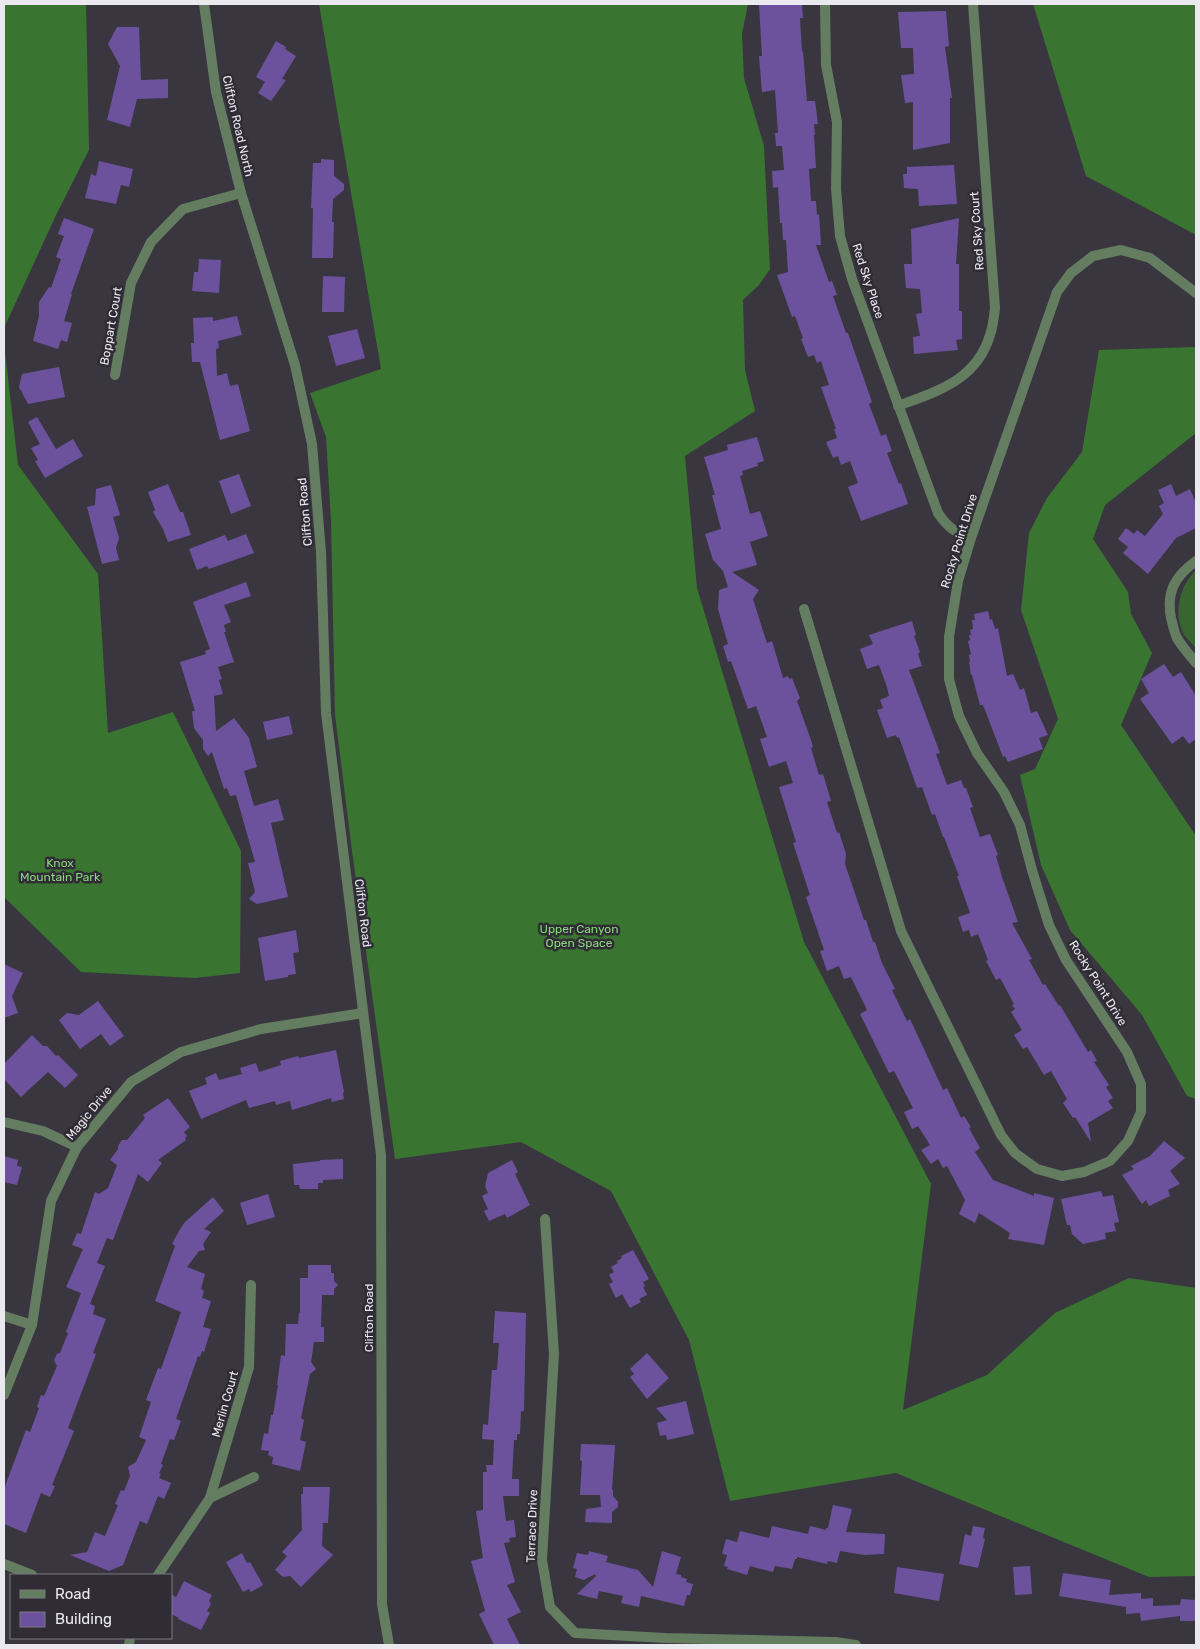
<svg xmlns="http://www.w3.org/2000/svg" width="1200" height="1649" font-family="Rubik,sans-serif">
  <rect width="100%" height="100%" fill="#393640"/>
  <path fill="#386530" d="M1196 570V648C1192 644 1186 638 1183 633 1173 611 1180 586 1196 570Z"/>
  <g fill="#3a7431">
    <polygon points="4,4 86,4 89,150 57,213 4,328"/>
    <polygon points="319,4 748,4 742,34 744,78 764,146 770,269 759,285 743,300 745,370 755,411 685,456 697,588 804,942 931,1184 903,1410 987,1375 1055,1313 1129,1278 1196,1288 1196,1576 1149,1577 896,1473 730,1501 689,1340 611,1191 521,1142 395,1159 352,851 335,715 331,521 326,437 310,393 381,369"/>
    <polygon points="1033,4 1196,4 1196,235 1086,176"/>
    <polygon points="4,343 18,465 98,574 108,733 173,712 241,851 240,973 195,978 81,972 4,897"/>
    <polygon points="1196,347 1196,433 1105,505 1093,539 1128,592 1131,614 1152,653 1121,725 1196,836 1196,1099 1187,1096 1142,1015 1070,930 1041,865 1020,775 1035,769 1058,719 1021,610 1029,533 1047,498 1082,452 1099,350"/>
  </g>
  <g fill="#6c529c">
    <polygon points="767,4 802,4 803,18 800,18 802,52 803,51 807,101 815,101 818,124 814,124 815,135 814,135 816,168 809,169 811,201 816,201 817,215 819,214 821,245 816,245 829,282 832,281 837,295 833,296 846,333 848,333 872,402 869,404 881,436 886,434 892,451 887,453 899,484 901,483 908,504 861,521 848,487 858,483 850,461 841,465 838,456 833,458 826,442 837,438 834,429 836,429 821,387 829,385 821,361 817,363 814,355 808,357 801,339 803,338 795,316 792,317 777,275 788,272 786,240 783,240 782,223 780,223 778,187 773,188 772,171 784,170 782,146 776,146 775,133 778,133 775,90 762,92 759,56 762,56 759,5 767,5"/>
    <polygon points="946,11 949,46 945,47 952,98 950,98 950,143 913,150 913,102 905,103 901,75 914,74 913,48 901,48 898,12"/>
    <polygon points="117,27 139,27 141,80 168,79 168,98 137,99 130,127 107,120 120,66 108,44"/>
    <polygon points="276,41 286,47 285,49 296,56 282,79 286,80 271,101 258,93 265,82 256,77"/>
    <polygon points="321,159 334,160 334,176 344,184 344,190 333,199 332,222 334,222 333,258 312,258 313,208 311,208 313,163 321,163"/>
    <polygon points="99,161 133,169 129,187 121,185 116,204 85,198 91,174 96,176"/>
    <polygon points="954,165 957,204 919,206 918,189 904,188 903,174 907,174 907,167"/>
    <polygon points="64,218 94,229 71,294 72,294 64,321 72,323 67,342 61,340 58,349 33,341 39,316 39,302 49,287 51,288 61,259 56,257 64,236 58,234"/>
    <polygon points="959,218 956,264 959,264 959,311 962,311 962,339 956,340 958,350 914,354 913,337 920,336 916,314 922,313 920,289 906,288 904,264 912,264 911,229"/>
    <polygon points="199,259 221,260 219,293 192,291 194,272 198,272"/>
    <polygon points="323,276 345,277 344,312 322,312"/>
    <polygon points="237,316 242,335 218,341 219,348 216,349 217,376 227,373 230,386 238,384 250,431 220,440 200,362 192,362 191,343 194,343 193,318 213,317 213,321"/>
    <polygon points="357,329 365,358 336,366 328,336"/>
    <polygon points="59,367 65,397 28,404 19,387 22,374"/>
    <polygon points="37,417 56,449 73,439 83,456 45,478 35,461 38,460 31,448 40,444 28,422"/>
    <polygon points="757,437 764,461 757,463 758,466 742,471 743,475 740,476 750,514 760,511 768,536 750,542 757,565 732,572 759,590 753,599 764,634 767,643 772,641 783,678 788,676 789,679 792,678 800,698 797,701 811,740 813,747 811,748 819,775 823,774 831,801 827,802 837,833 839,832 846,854 845,864 864,920 866,920 873,942 875,942 882,963 895,989 892,990 907,1021 910,1019 943,1090 947,1088 961,1118 964,1116 971,1127 969,1128 980,1148 975,1152 993,1180 1034,1196 1034,1193 1054,1198 1044,1245 1008,1239 1010,1233 979,1213 975,1223 959,1214 965,1200 947,1166 943,1168 938,1159 931,1164 921,1150 930,1145 918,1126 912,1129 904,1112 913,1108 894,1071 889,1073 860,1014 867,1010 851,977 844,979 839,966 827,971 820,951 824,950 806,897 810,895 793,843 796,842 779,787 793,783 786,761 769,767 760,739 767,737 756,706 748,709 731,661 728,662 723,646 728,644 718,609 719,590 728,587 723,571 713,560 705,534 721,529 712,495 715,495 704,457 728,450 727,445"/>
    <polygon points="239,474 251,506 231,514 219,481"/>
    <polygon points="168,484 180,512 183,512 191,535 168,542 163,529 153,512 155,510 148,492"/>
    <polygon points="1171,484 1176,496 1190,489 1196,503 1196,528 1176,538 1148,574 1123,553 1128,547 1118,539 1126,528 1134,534 1137,530 1145,536 1163,514 1159,506 1164,503 1158,490"/>
    <polygon points="111,485 120,515 113,517 119,538 116,548 119,560 102,564 87,507 95,505 96,489"/>
    <polygon points="246,534 254,553 209,569 207,566 197,570 189,549 225,535 228,541"/>
    <polygon points="246,582 251,596 224,605 231,622 224,625 226,632 224,632 234,662 218,667 222,679 219,680 223,694 214,696 216,731 234,718 249,738 257,767 244,771 254,806 278,799 284,820 271,823 288,897 257,904 249,899 255,892 248,863 255,862 236,795 230,796 227,788 224,789 212,752 208,756 203,749 203,740 194,728 192,711 195,711 180,662 206,654 205,651 210,649 193,602"/>
    <polygon points="988,611 990,620 992,619 995,629 998,628 1007,676 1013,674 1020,690 1024,688 1031,713 1037,711 1048,735 1039,738 1043,749 1008,762 1005,756 1003,757 983,705 980,705 972,675 971,675 969,662 970,662 969,655 971,654 968,641 970,640 969,635 971,635 970,630 973,629 972,620 975,620 974,614"/>
    <polygon points="912,621 916,635 914,636 920,652 918,654 922,666 909,670 940,753 936,754 947,785 961,780 964,788 966,788 973,807 970,808 980,837 990,834 998,855 996,856 1002,877 1018,922 1012,923 1032,959 1029,960 1043,985 1045,984 1059,1006 1060,1005 1088,1052 1091,1050 1097,1061 1094,1062 1109,1085 1106,1087 1113,1098 1108,1101 1113,1108 1088,1123 1091,1142 1075,1117 1073,1118 1063,1103 1067,1099 1051,1071 1044,1075 1027,1047 1023,1049 1014,1035 1022,1030 1011,1012 1015,1009 1012,1005 1014,1004 1000,978 996,980 986,961 988,960 978,934 971,937 969,930 963,932 958,917 970,913 957,876 959,876 944,837 943,837 935,814 932,815 922,787 917,788 899,737 897,738 896,735 887,738 877,710 883,708 880,700 889,696 887,687 879,665 867,669 860,649 873,644 869,635"/>
    <polygon points="1164,664 1173,677 1181,672 1196,696 1196,739 1189,744 1183,736 1172,744 1140,699 1149,693 1141,679"/>
    <polygon points="289,716 293,734 267,740 263,722"/>
    <polygon points="296,930 299,952 293,953 296,974 288,975 288,977 265,981 258,938"/>
    <polygon points="4,964 23,973 12,996 18,1013 4,1018"/>
    <polygon points="98,1001 124,1036 110,1046 101,1034 80,1049 59,1020 67,1013 79,1015"/>
    <polygon points="32,1035 43,1046 47,1046 56,1056 58,1055 78,1075 65,1088 48,1072 21,1097 4,1079 4,1064"/>
    <polygon points="336,1050 344,1092 343,1093 344,1099 332,1102 331,1098 292,1110 290,1101 276,1105 275,1101 249,1108 246,1100 201,1119 189,1091 207,1084 205,1078 216,1073 219,1080 242,1074 240,1068 256,1063 259,1072 281,1065 280,1061 298,1056 299,1058"/>
    <polygon points="168,1098 190,1127 184,1132 187,1136 185,1138 186,1140 158,1160 162,1163 148,1182 138,1174 113,1240 107,1238 97,1263 105,1266 90,1304 95,1306 93,1314 106,1319 93,1353 96,1354 68,1428 74,1431 52,1485 55,1486 50,1497 41,1493 26,1533 4,1524 4,1489 26,1430 30,1432 39,1408 37,1407 41,1395 44,1396 57,1366 54,1360 57,1354 60,1353 68,1333 66,1332 81,1293 66,1287 83,1249 72,1245 77,1233 81,1234 95,1192 99,1194 108,1188 117,1165 110,1160 118,1149 118,1146 122,1140 127,1140 145,1118 143,1115"/>
    <polygon points="1164,1141 1185,1158 1170,1171 1180,1184 1168,1190 1170,1196 1149,1206 1146,1200 1142,1204 1122,1175 1134,1169 1131,1166 1150,1156"/>
    <polygon points="4,1156 18,1160 17,1166 22,1167 17,1185 4,1182"/>
    <polygon points="343,1159 343,1179 323,1180 323,1183 318,1183 318,1189 300,1189 299,1185 294,1185 293,1164 320,1161 320,1160"/>
    <polygon points="512,1160 518,1172 515,1174 530,1205 507,1218 505,1214 489,1221 484,1211 488,1209 482,1196 488,1193 485,1186 488,1173"/>
    <polygon points="1101,1191 1103,1197 1113,1195 1119,1222 1114,1223 1116,1231 1105,1233 1106,1239 1083,1244 1072,1234 1070,1225 1067,1225 1061,1199"/>
    <polygon points="268,1194 275,1217 247,1225 240,1203"/>
    <polygon points="213,1197 224,1211 204,1229 211,1232 203,1244 205,1250 199,1251 187,1267 205,1274 201,1289 204,1291 202,1298 211,1301 203,1327 211,1329 204,1352 202,1351 200,1357 198,1356 176,1419 181,1421 174,1440 170,1439 161,1464 163,1465 159,1473 161,1474 159,1478 171,1483 164,1499 158,1496 147,1524 140,1521 123,1565 109,1571 70,1555 87,1552 95,1532 105,1536 118,1505 115,1504 121,1490 124,1491 130,1476 128,1467 136,1462 146,1440 139,1437 151,1402 146,1400 158,1368 161,1369 181,1312 155,1301 175,1246 172,1244 175,1238 184,1223"/>
    <polygon points="633,1250 649,1279 643,1282 645,1286 643,1287 647,1295 639,1299 641,1302 630,1308 622,1294 616,1298 609,1284 613,1282 609,1275 614,1272 611,1267 618,1263 617,1261 622,1258 621,1256"/>
    <polygon points="308,1265 331,1265 331,1273 334,1273 334,1281 338,1285 334,1289 334,1295 322,1295 321,1327 324,1327 324,1342 314,1342 311,1362 316,1369 310,1374 301,1418 304,1420 300,1440 306,1442 300,1471 272,1464 273,1457 268,1455 269,1451 261,1450 264,1433 268,1434 271,1415 273,1415 278,1385 277,1385 281,1355 285,1356 286,1324 298,1324 299,1313 300,1313 300,1278 308,1278"/>
    <polygon points="495,1311 526,1313 524,1411 521,1411 520,1434 517,1434 517,1440 514,1440 512,1479 519,1479 519,1496 503,1496 506,1521 514,1520 516,1537 509,1538 510,1542 504,1543 515,1582 507,1585 521,1612 507,1619 520,1645 494,1645 479,1614 485,1611 471,1561 483,1558 476,1511 483,1510 483,1472 487,1472 486,1465 493,1465 494,1440 482,1439 483,1424 488,1425 492,1370 497,1370 499,1343 493,1343"/>
    <polygon points="647,1353 669,1378 647,1399 630,1377 634,1374 630,1369"/>
    <polygon points="686,1401 694,1434 667,1440 666,1435 660,1436 657,1423 667,1420 656,1408"/>
    <polygon points="581,1444 615,1445 612,1490 613,1490 613,1496 618,1502 618,1507 612,1512 612,1523 585,1522 586,1509 601,1507 600,1495 580,1495 582,1461 580,1460"/>
    <polygon points="303,1487 330,1487 328,1523 323,1523 322,1546 333,1555 301,1587 290,1576 283,1577 275,1570 287,1556 282,1552 302,1530 301,1494 303,1494"/>
    <polygon points="833,1505 852,1509 846,1532 885,1534 884,1554 864,1555 840,1551 837,1563 828,1561 827,1564 797,1557 797,1559 795,1559 792,1569 775,1566 773,1572 750,1566 747,1575 727,1569 728,1567 724,1566 727,1555 722,1554 726,1539 737,1542 740,1531 769,1538 772,1526 808,1534 810,1526 826,1530 826,1528 828,1528"/>
    <polygon points="973,1526 985,1528 983,1538 985,1539 978,1568 959,1564 965,1534 971,1536"/>
    <polygon points="589,1551 608,1556 606,1562 638,1570 653,1587 662,1551 681,1557 676,1574 681,1575 681,1577 687,1579 686,1582 693,1584 690,1595 687,1595 684,1606 641,1596 639,1607 621,1603 623,1596 599,1591 597,1599 577,1594 596,1576 595,1574 584,1580 575,1577 577,1569 573,1568 577,1553 588,1555"/>
    <polygon points="242,1553 247,1563 250,1562 263,1585 251,1592 249,1589 243,1592 226,1562"/>
    <polygon points="1030,1566 1032,1594 1015,1595 1013,1567"/>
    <polygon points="897,1567 944,1574 939,1601 894,1593"/>
    <polygon points="1063,1573 1111,1580 1109,1595 1141,1593 1141,1599 1153,1598 1153,1606 1180,1605 1181,1599 1196,1600 1196,1621 1180,1621 1180,1616 1141,1621 1140,1613 1126,1614 1126,1607 1059,1596"/>
    <polygon points="184,1581 212,1595 209,1601 211,1604 207,1611 210,1613 201,1630 178,1619 179,1618 171,1614 171,1594 176,1597"/>
  </g>
  <g fill="none" stroke-linecap="round" stroke-linejoin="round">
    <g stroke="#647d60" stroke-width="10">
      <path d="M825 4 826 65 837 122 836 189 840 236 852 279 938 513C948 528 955 532 971 538"/>
      <polyline points="115,375 131,283 151,242 183,209 241,193"/>
      <path d="M898 406C937 391 976 381 990 335 993 327 994 317 995 308L973 4"/>
      <path d="M1196 561C1175 576 1166 592 1171 618 1173 625 1174 632 1177 638 1182 647 1190 655 1196 663"/>
      <polyline points="804,609 901,931 1001,1135 1015,1153 1037,1169 1062,1176 1084,1172 1110,1161 1128,1141 1141,1112 1141,1084 1127,1052 1066,960 1049,925 1032,870 1020,825 1004,792 977,753 959,716 949,679 949,637 958,581 971,538 1057,292 1071,273 1093,256 1121,250 1150,258 1196,293"/>
      <polyline points="4,1122 43,1131 77,1147"/>
      <polyline points="545,1219 554,1354 542,1560 550,1607 575,1633 665,1638 835,1642 856,1645"/>
      <polyline points="4,1316 32,1325"/>
      <polyline points="4,1395 32,1325 51,1201 77,1147 131,1082 181,1052 261,1029 363,1013"/>
      <polyline points="210,1498 254,1477"/>
      <polyline points="4,1564 32,1575"/>
      <polyline points="158,1575 210,1498 249,1367 251,1285"/>
      <polyline points="129,1645 130,1638"/>
    </g>
    <polyline stroke="#647d60" stroke-width="10" points="204,4 216,92 241,193 295,365 312,444 321,552 326,713 381,1155 382,1604 389,1645"/>
  </g>
  <g text-anchor="middle" stroke-width="5" stroke-linejoin="round" paint-order="stroke">
    <g font-size="12" fill="#eae9ef" stroke="#2f2c35">
      <text transform="translate(238 126) rotate(77)" y="4">Clifton Road North</text>
      <text transform="translate(977 231) rotate(-94)" y="4">Red Sky Court</text>
      <text transform="translate(868 281) rotate(72)" y="4">Red Sky Place</text>
      <text transform="translate(111 326) rotate(-80)" y="4">Boppart Court</text>
      <text transform="translate(305 512) rotate(-95)" y="4">Clifton Road</text>
      <text transform="translate(959 541) rotate(-73)" y="4">Rocky Point Drive</text>
      <text transform="translate(363 913) rotate(83)" y="4">Clifton Road</text>
      <text transform="translate(1098 983) rotate(58)" y="4">Rocky Point Drive</text>
      <text transform="translate(89 1113) rotate(-51)" y="4">Magic Drive</text>
      <text transform="translate(369 1318) rotate(-90)" y="4">Clifton Road</text>
      <text transform="translate(225 1404) rotate(-74)" y="4">Merlin Court</text>
      <text transform="translate(532 1526) rotate(-88)" y="4">Terrace Drive</text>
    </g>
    <g font-size="12" fill="#88d67b" stroke="#2f2c35">
      <text x="60" y="867">Knox<tspan x="60" dy="14">Mountain Park</tspan></text>
      <text x="579" y="933">Upper Canyon<tspan x="579" dy="14">Open Space</tspan></text>
    </g>
  </g>
  <rect width="1200" height="1649" fill="none" stroke="#eae9ef" stroke-width="10"/>
  <rect x="10" y="1574" width="162" height="65" fill="#2f2c35" stroke="#7a787f"/>
  <rect x="20" y="1590" width="25" height="8" fill="#647d60" stroke="#7a787f"/>
  <text x="55" y="1599" font-size="15" fill="#eae9ef">Road</text>
  <rect x="20" y="1612" width="25" height="15" fill="#6c529c" stroke="#7a787f"/>
  <text x="55" y="1624" font-size="15" fill="#eae9ef">Building</text>
</svg>
